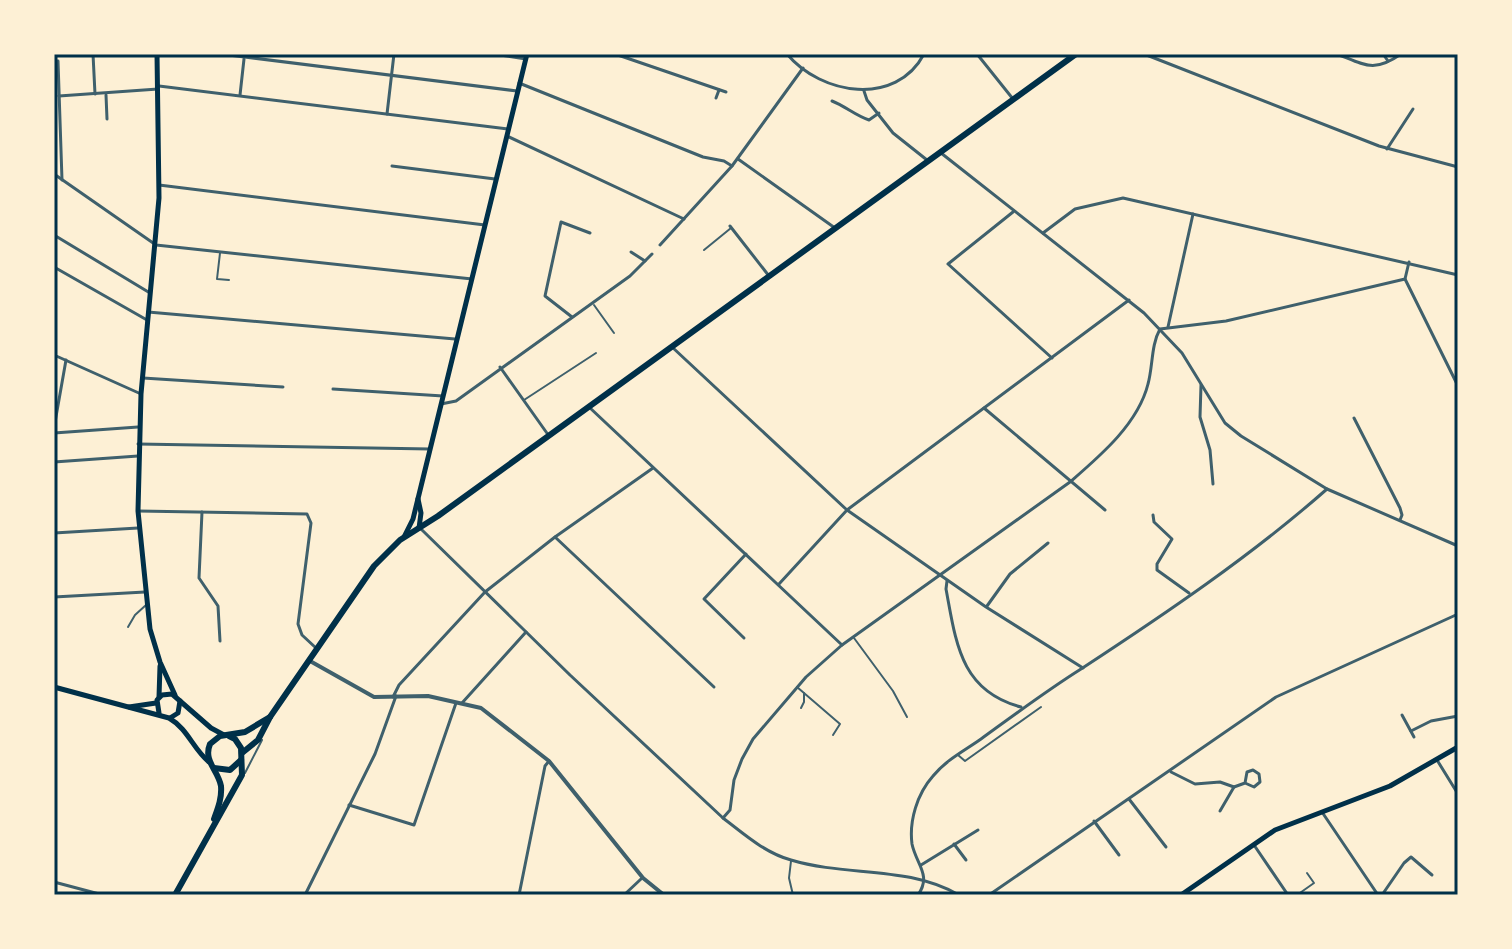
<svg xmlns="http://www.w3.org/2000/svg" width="1512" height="949" font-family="'Titillium Web',sans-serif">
  <rect width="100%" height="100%" fill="#fdf0d5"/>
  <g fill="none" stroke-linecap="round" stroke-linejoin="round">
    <g stroke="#3f606c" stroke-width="2">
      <polyline points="704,250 731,228"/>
      <polyline points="220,253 217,279 229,280"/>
      <polyline points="594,305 614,333"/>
      <polyline points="524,400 596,353"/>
      <polyline points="128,627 135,615 146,605"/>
      <polyline points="854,638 893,691 907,717"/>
      <polyline points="797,687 840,724 833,735"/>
      <polyline points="801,708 804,702 804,693"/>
      <polyline points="958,755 965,761 1041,707"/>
      <polyline points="245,773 262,740"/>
      <polyline points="791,861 789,878 793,895"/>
      <polyline points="1297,895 1314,883 1307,873"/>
    </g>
    <polyline stroke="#3f606c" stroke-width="3" points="54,882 103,895"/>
    <g stroke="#3f606c" stroke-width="3">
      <polyline points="93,54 95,94"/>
      <polyline points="221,54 517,91"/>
      <polyline points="494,54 526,59"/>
      <polyline points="615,54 726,92"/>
      <path d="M787 54C821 95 896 107 924 54"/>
      <polyline points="977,54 1013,99"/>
      <polyline points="1144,54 1379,146 1458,167"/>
      <path d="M1337 54C1365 65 1374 73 1401 54"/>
      <polyline points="1383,54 1388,61"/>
      <polyline points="54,61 58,61 62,180"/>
      <polyline points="519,83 703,157 724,161 732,166"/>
      <polyline points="159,86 508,129"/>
      <polyline points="864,91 867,100 893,133 927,160"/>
      <polyline points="106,95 107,119"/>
      <polyline points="240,95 244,59"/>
      <polyline points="59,96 158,89"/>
      <polyline points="716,98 719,90"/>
      <path d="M832 101C845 106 856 116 869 120L879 113"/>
      <polyline points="387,114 394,54"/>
      <polyline points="507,136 684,219"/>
      <polyline points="1387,149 1413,109"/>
      <polyline points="941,153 1144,313 1182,353 1225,423 1241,436 1327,489 1458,546"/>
      <polyline points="738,159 835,228"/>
      <polyline points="392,166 495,179"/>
      <polyline points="54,174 156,245 472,279"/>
      <polyline points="159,185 485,225"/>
      <polyline points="1013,212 948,264 1052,358"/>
      <polyline points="730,226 769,276"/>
      <polyline points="1043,233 1075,209 1123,198 1458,275"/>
      <polyline points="54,235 150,293"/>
      <polyline points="660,245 732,166 803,68"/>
      <polyline points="631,252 645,261"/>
      <polyline points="54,267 147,320"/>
      <polyline points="1405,279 1458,386"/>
      <polyline points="148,312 455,339"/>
      <polyline points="572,317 545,296 561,222 590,233"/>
      <polyline points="1168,327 1193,214"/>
      <polyline points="672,347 847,510 986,607 1083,668"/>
      <polyline points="54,355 141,394"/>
      <polyline points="500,367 549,436"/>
      <polyline points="143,378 283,387"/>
      <polyline points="1201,385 1200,417 1210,450 1213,484"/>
      <polyline points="333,389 443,396"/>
      <polyline points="441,404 456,401 630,276 652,254"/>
      <polyline points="589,407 842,645"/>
      <polyline points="984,408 1105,510"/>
      <polyline points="1354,418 1400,508 1402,515 1400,520"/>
      <polyline points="54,428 66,360"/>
      <polyline points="54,433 138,427"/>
      <polyline points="138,444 430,449"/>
      <polyline points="54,462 138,456"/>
      <polyline points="138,511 307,514 311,523 298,624 302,635 316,648"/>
      <polyline points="202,512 199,578 218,606 220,641"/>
      <polyline points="1153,515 1154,522 1172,539 1157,564 1157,570 1189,593"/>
      <path d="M421 529 570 675 723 818C744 834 765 853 791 860 847 877 907 865 959 895"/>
      <polyline points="54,533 138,528"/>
      <polyline points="555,537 714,687"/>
      <path d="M947 581 946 589C956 642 960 691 1021 707"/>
      <polyline points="779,584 847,510 1129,300"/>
      <polyline points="54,597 145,592"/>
      <polyline points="987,606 1010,574 1048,543"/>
      <polyline points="744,638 704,599 746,554"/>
      <polyline points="393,697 399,685 485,592 555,537 653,468"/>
      <polyline points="462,703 526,632"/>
      <polyline points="1402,715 1414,737"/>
      <polyline points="1411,731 1431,721 1458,716"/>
      <polyline points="1437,760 1458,794"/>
      <polyline points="1171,772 1195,784 1220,782 1234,787 1245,783 1254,787 1260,782 1259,774 1253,770 1247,772 1245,783"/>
      <polyline points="1129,799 1166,847"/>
      <polyline points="349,805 414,825 456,703"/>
      <polyline points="1220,811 1234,787"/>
      <polyline points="1322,812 1378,895"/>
      <path d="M723 818 730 810 734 780 742 759 753 739 806 677 842 645 1070 482C1100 456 1138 424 1148 384 1153 366 1151 345 1160 329L1226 321 1405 279 1409 262"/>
      <polyline points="1094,821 1119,855"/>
      <polyline points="954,844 966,860"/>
      <polyline points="1254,845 1288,895"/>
      <polyline points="921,865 978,830"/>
      <polyline points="305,895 375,754 396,696"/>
      <polyline points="519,895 545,766 549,761"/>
      <polyline points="624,895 641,879"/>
      <path d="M918 895C932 875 916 864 912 844 909 821 917 794 933 776 946 760 964 751 981 739 1014 715 1046 691 1081 669 1165 614 1251 556 1327 489"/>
      <polyline points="989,895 1276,697 1458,614"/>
      <polyline points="1382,895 1404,863 1411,857 1432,875"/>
    </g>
    <polyline stroke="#3f606c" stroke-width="4" points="310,661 374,697 428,696 481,708 549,761 643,878 664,895"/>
    <g stroke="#003049" stroke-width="5">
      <polyline points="157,54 159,198 141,394 138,511 150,629 160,662 175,695"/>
      <polyline points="159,697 160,666"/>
      <polyline points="1181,895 1275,830 1390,786 1458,747"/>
    </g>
    <g stroke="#003049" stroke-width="5">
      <polyline points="418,499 421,513 419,528"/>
      <polyline points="404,537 413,519 527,54"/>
      <path d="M54 687 169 718C188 729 193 749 209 762"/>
      <polyline points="129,707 156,703"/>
      <polyline points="159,713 157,700 162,695 172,694 211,728 224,735"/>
      <polyline points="170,718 178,713 180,701"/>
    </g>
    <g stroke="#003049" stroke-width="6">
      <polyline points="242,753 258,740 270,717 374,566 400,540 438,516 1076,54"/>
      <polyline points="214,768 230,770 241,760"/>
      <path d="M214 819C218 808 222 798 221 786 218 770 203 761 210 744L220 736 245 732 270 717"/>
      <polyline points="175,895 242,775 241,748 235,739 229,736"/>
    </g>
  </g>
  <rect width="1512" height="949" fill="none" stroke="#fdf0d5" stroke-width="112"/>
  <rect x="56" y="56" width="1400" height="837" fill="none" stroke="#003049" stroke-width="3"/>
</svg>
